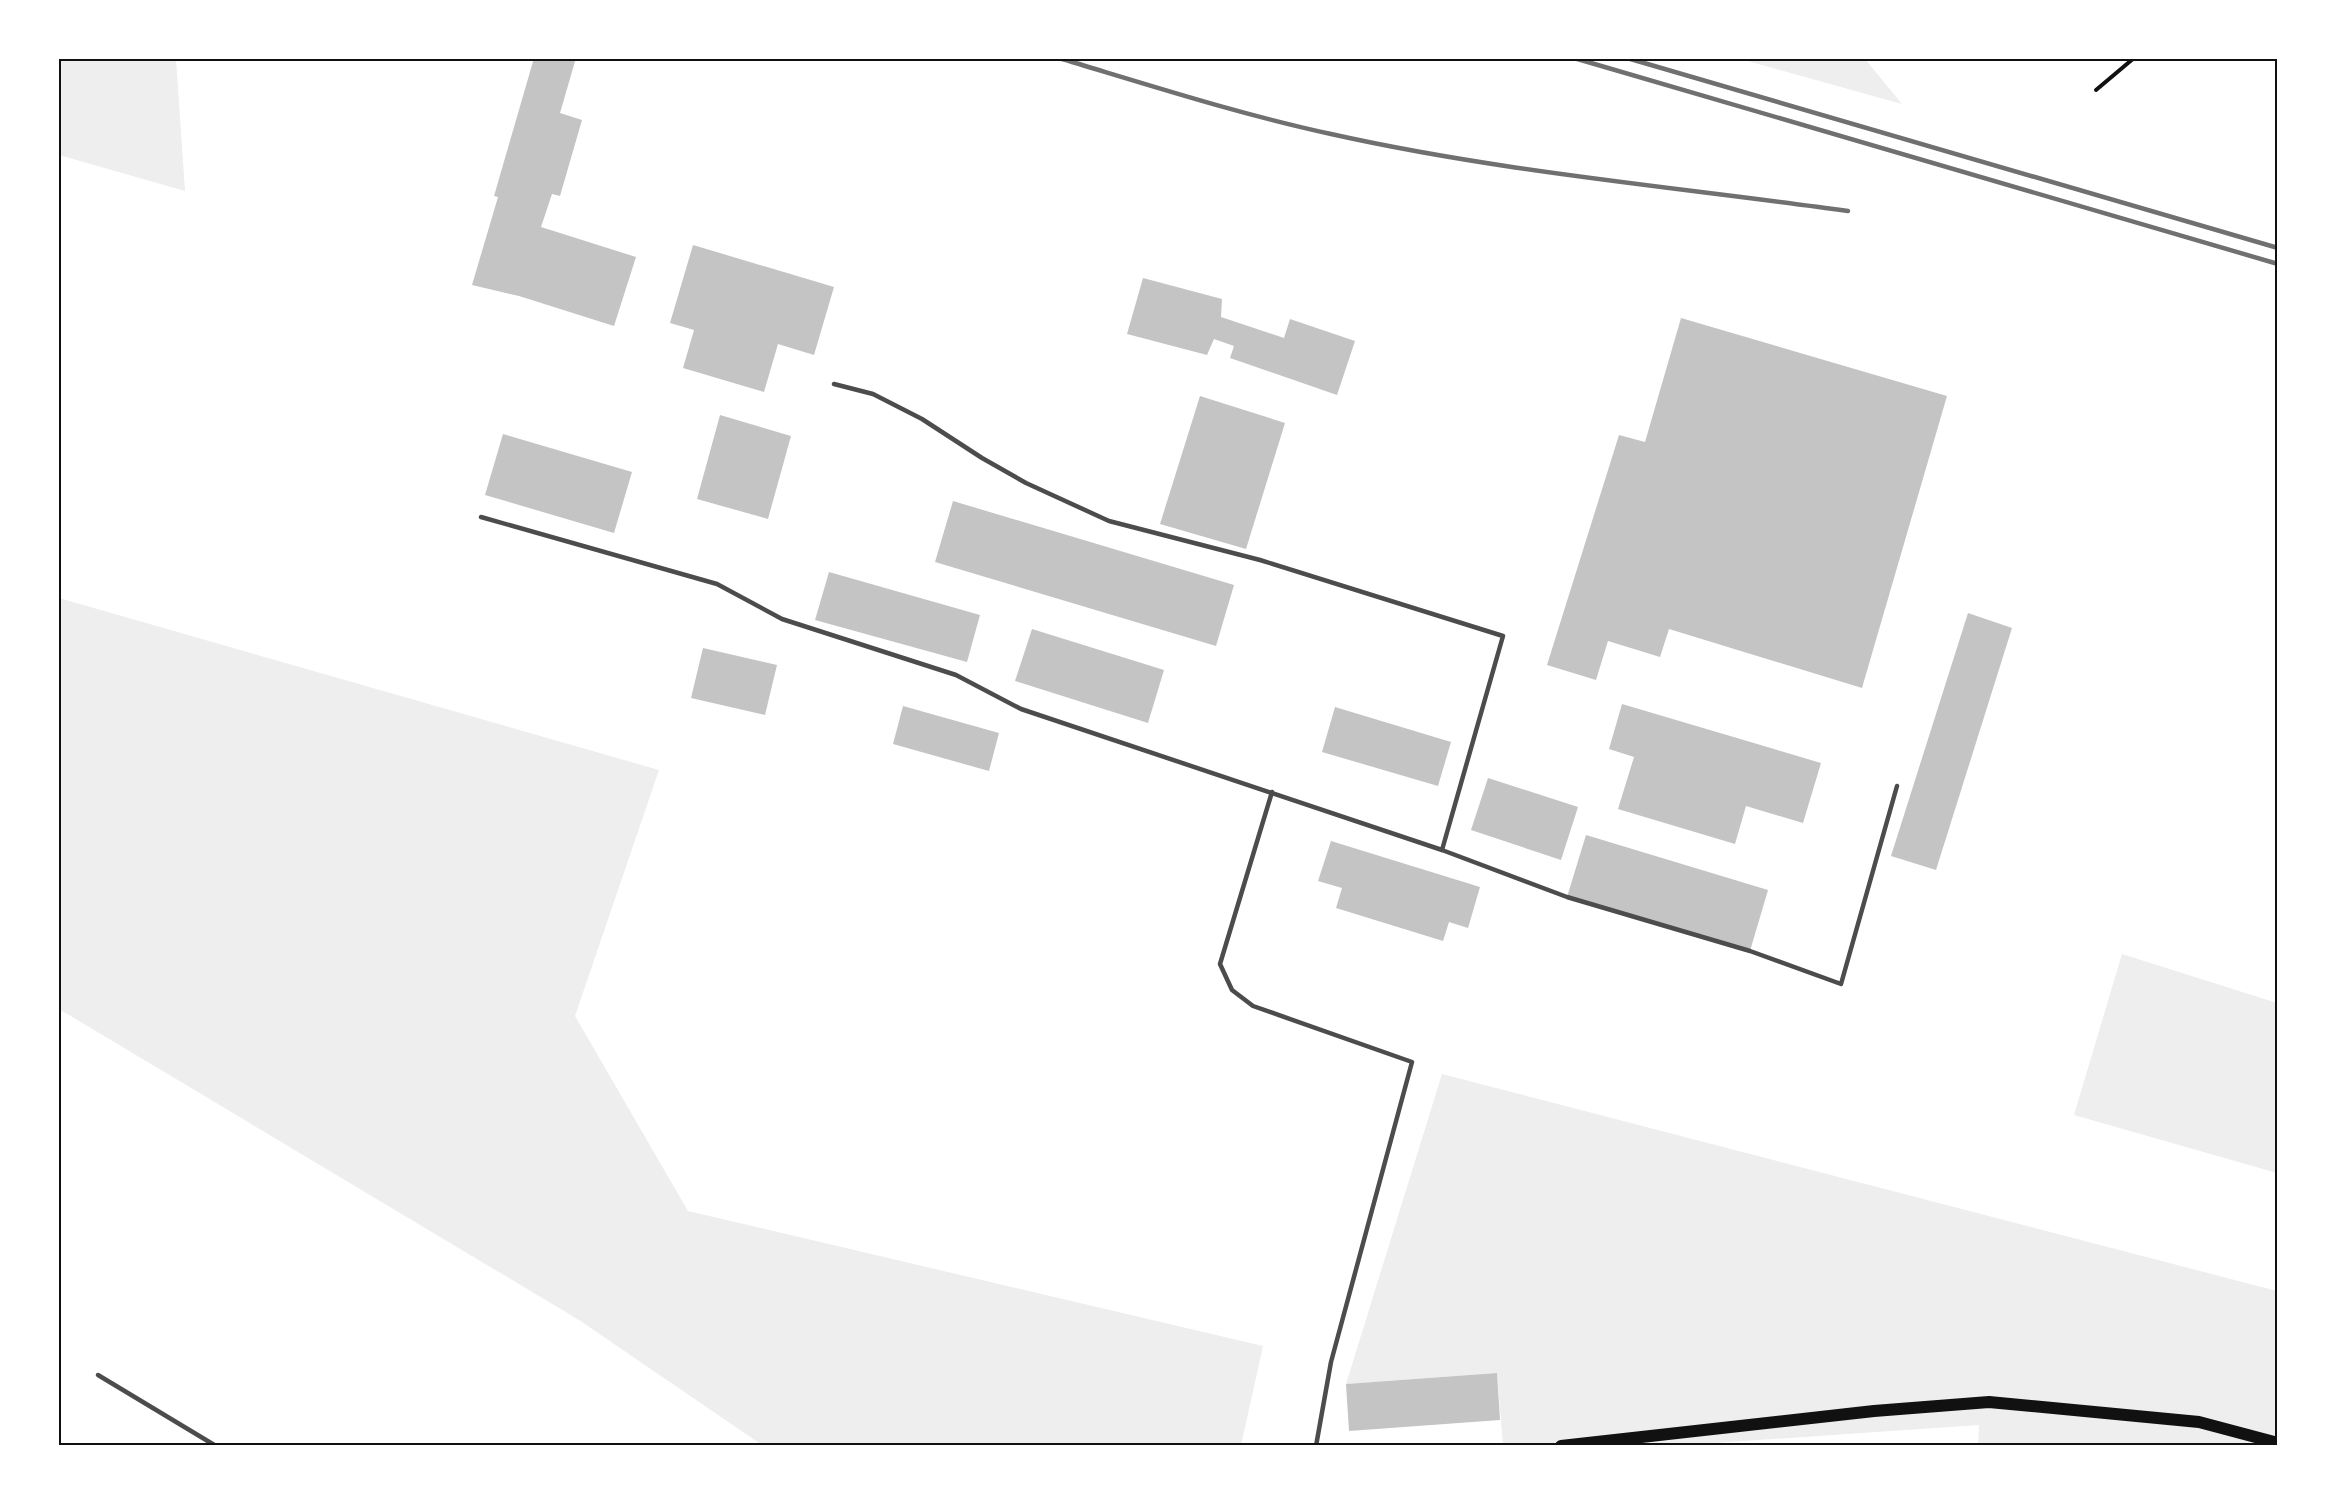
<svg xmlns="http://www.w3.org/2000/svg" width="2336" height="1504" font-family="Inter,sans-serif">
  <rect width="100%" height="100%" fill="#fff"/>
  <g fill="#eee">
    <polygon points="58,59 176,59 185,191 59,155"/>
    <polygon points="1740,59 1865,59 1902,104"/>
    <polygon points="59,598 659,770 575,1016 688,1211 1263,1346 1241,1445 762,1445 579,1320 59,1009"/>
    <polygon points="2122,954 2277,1003 2277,1173 2074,1115"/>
    <polygon points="1442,1074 2277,1291 2277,1445 1978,1445 1979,1425 1684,1445 1503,1445 1497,1373 1346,1384"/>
  </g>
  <g fill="#c4c4c4">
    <polygon points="534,58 576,58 560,113 582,120 560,196 552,194 541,227 636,257 614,326 519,296 472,285 498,197 494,196"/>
    <polygon points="693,245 834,287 814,355 778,344 764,392 683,368 694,330 670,323"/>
    <polygon points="1143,278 1222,299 1221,317 1284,338 1290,319 1355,341 1337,395 1230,358 1234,346 1214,339 1207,355 1127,334"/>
    <polygon points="1681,318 1947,396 1862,688 1669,629 1660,657 1608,641 1596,680 1547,665 1619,435 1645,442"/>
    <polygon points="1200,396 1285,423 1246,549 1160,524"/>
    <polygon points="720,415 791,436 768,519 697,499"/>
    <polygon points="503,434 632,472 614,533 485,495"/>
    <polygon points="953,501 1234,585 1216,646 935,562"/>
    <polygon points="829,572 980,615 967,662 815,620"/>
    <polygon points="1968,613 2012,628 1936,870 1891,856"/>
    <polygon points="1032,629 1164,670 1148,723 1015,681"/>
    <polygon points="703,648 777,665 765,715 691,698"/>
    <polygon points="1622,704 1821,763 1803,823 1746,806 1735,844 1618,809 1634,757 1609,749"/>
    <polygon points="903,706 999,733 989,771 893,744"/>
    <polygon points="1335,707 1451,742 1438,786 1322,752"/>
    <polygon points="1488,778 1578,807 1561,860 1471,830"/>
    <polygon points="1586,835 1768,890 1750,951 1567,897"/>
    <polygon points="1331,841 1480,887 1468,928 1449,922 1443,941 1336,908 1342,888 1318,881"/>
    <polygon points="1497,1373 1500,1420 1349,1431 1346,1384"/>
  </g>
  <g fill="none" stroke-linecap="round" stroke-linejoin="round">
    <polyline stroke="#111" stroke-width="4" points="2096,90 2134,58"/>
    <g stroke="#4c4c4c" stroke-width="4.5">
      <polyline points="834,384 873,394 922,419 982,458 1026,483 1109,521 1260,560 1503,636 1442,850"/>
      <polyline points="481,517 717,584 782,619 956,675 1021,709 1442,850 1567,897 1750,951 1841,984 1897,786"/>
      <polyline points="1272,792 1220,964 1232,990 1253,1006 1412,1062 1331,1362 1316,1446"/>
      <polyline points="98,1375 216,1446"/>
    </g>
    <polyline stroke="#111" stroke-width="12" points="1561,1446 1874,1411 1989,1402 2199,1422 2278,1443"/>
    <g stroke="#707070" stroke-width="4.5">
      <path d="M1059 58C1149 85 1239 114 1331 134 1501 172 1676 187 1848 211"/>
      <polyline points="1574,58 2278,264"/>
      <polyline points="1627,58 2278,248"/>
    </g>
  </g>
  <rect width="2336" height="1504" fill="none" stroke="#ffffff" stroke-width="120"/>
  <rect x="60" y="60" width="2216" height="1384" fill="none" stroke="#111" stroke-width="2"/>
</svg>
